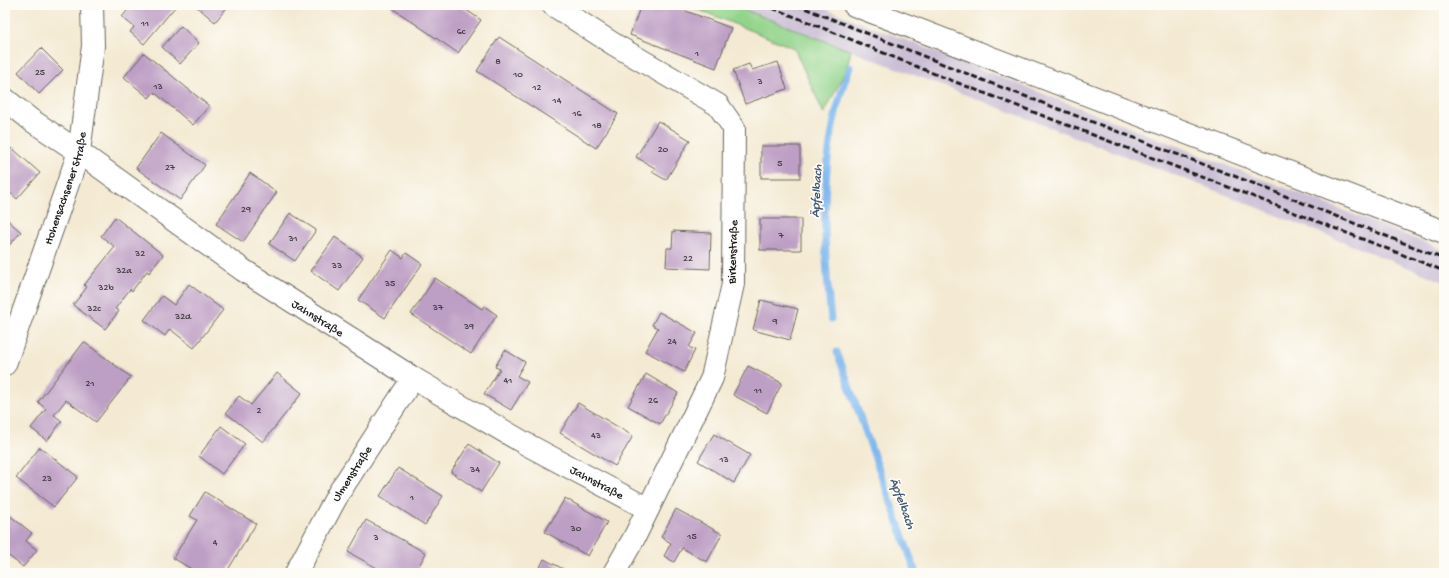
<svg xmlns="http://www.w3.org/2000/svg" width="1449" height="578" font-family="'Gochi Hand',sans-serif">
  <rect width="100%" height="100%" fill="#fdfcf7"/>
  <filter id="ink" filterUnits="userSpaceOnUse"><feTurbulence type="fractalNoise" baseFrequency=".025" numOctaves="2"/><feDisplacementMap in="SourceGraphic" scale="8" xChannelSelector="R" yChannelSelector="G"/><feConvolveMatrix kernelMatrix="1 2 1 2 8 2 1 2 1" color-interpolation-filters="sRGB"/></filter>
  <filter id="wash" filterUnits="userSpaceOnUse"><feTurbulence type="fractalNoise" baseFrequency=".012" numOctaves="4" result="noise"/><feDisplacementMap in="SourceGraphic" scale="16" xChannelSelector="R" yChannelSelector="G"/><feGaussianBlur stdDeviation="0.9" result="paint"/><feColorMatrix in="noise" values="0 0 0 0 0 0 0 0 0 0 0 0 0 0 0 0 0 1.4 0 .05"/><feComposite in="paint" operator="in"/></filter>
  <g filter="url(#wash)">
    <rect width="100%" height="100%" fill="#f4ead3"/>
    <polygon fill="#cbbfd5" points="732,5 816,5 1444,250 1444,282 1216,191"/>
    <polygon fill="#93d48b" stroke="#587854" points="687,5 732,5 851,51 846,70 824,114 794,48"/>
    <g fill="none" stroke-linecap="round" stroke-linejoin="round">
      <g stroke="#7db8ef" stroke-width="7">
        <path d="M831 319C822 236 819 145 850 67"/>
        <polyline points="837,352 916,573"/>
      </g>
    </g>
    <g id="blocks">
      <g fill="#bd9ec4">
        <polygon points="132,5 175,5 176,6 144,44 130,32 134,27 122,17"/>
        <polygon points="195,5 229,5 215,22"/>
        <polygon points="393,5 459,5 481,20 458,53 392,8"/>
        <polygon points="641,5 670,5 731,28 716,68 630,35"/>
        <polygon points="181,26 199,43 180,64 162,47"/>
        <polygon points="499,37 618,114 596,148 477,71"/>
        <polygon points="41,48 63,70 39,94 18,72"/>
        <polygon points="144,53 209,106 193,125 154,92 149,98 124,77"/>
        <polygon points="778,62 787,89 745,104 733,70 749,64 752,70"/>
        <polygon points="658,121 690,140 666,180 652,172 655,168 636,157"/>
        <polygon points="161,133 205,165 180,200 136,168"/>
        <rect x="761" y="146" width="39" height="32"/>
        <polygon points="12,148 40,173 17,199 5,188 5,156"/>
        <polygon points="250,173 277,192 243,242 216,224"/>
        <polygon points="290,213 316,230 295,261 269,244"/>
        <polygon points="115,217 163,255 149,273 147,271 132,291 130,289 115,309 119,311 105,329 73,305 87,287 84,285 115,247 101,236"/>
        <polygon points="5,218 21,232 5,250"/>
        <rect x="760" y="219" width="41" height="31"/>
        <polygon points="673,231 711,233 710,269 666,267 667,248 672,248"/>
        <polygon points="335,237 363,257 339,291 311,271"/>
        <polygon points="392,250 403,258 406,253 422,264 385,318 358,300"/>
        <polygon points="435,278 482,309 484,306 497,315 471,354 411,314"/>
        <polygon points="189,284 223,310 194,348 170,329 165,336 144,320 162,296 174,305"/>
        <polygon points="761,300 798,309 790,340 753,330"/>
        <polygon points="659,312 697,333 689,347 695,350 684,372 645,351 658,328 652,325"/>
        <polygon points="84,342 131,377 96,422 66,400 54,415 62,421 47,441 31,428 46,409 38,402"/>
        <polygon points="505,350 525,362 517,376 528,382 511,410 484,394 500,369 495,367"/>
        <polygon points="748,366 782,383 767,413 733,395"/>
        <polygon points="277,373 302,393 263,442 226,413 239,396 251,405"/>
        <polygon points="646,374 678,393 660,424 628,406"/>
        <polygon points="578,403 633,436 615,466 560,433"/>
        <polygon points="221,426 245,444 222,474 199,456"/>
        <polygon points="714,434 750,455 734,483 698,461"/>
        <polygon points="469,444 499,463 481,492 451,472"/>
        <polygon points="40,447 78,477 54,507 16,478"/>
        <polygon points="398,468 443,496 425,525 380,496"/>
        <polygon points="205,492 256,524 226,573 198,573 173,558 197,520 190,516"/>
        <polygon points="565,498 607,522 588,556 545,532"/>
        <polygon points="676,509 722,534 707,562 682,548 674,562 664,556 671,543 661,537"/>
        <polygon points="9,515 32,533 26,541 37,550 23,567 5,553 5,521"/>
        <polygon points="366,520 426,553 415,573 386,573 348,552"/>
        <polygon points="544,559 571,573 537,573"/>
      </g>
    </g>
  </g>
  <g filter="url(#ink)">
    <use href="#blocks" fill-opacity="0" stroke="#68645c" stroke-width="1"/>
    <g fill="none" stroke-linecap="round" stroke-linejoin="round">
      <g stroke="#68645c" stroke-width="24">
        <g id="minor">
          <polyline points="553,5 615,45 718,105 734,128 733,284 712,378 634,538 614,573"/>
          <path id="s1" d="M5 99 31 120 79 152 243 270 413 378 526 444 648 509"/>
          <path id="s2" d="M5 364 79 152 93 46 92 5"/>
          <path id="s3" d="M296 573 338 494 413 378"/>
        </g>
      </g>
      <g stroke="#68645c" stroke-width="24">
        <polyline id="major" points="854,5 1444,232"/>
      </g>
      <use href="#minor" stroke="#fff" stroke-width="22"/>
      <use href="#major" stroke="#fff" stroke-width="22"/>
      <g stroke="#1c1c1c" stroke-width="3" stroke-dasharray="6 3" stroke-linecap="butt">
        <path d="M764 5C836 32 907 64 979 91 1134 151 1289 210 1444 271"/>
        <polyline points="797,5 980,79 1255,184 1444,259"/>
      </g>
    </g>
  </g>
  <g text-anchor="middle" stroke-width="3.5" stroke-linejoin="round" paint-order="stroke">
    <g font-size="10" fill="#443c46">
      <text x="145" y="26">11</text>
      <text x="461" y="34">6c</text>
      <text x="697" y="56">1</text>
      <text x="498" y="64">8</text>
      <text x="40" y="75">25</text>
      <text x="518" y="77">10</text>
      <text x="760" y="84">3</text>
      <text x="158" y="89">13</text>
      <text x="537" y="90">12</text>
      <text x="557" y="103">14</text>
      <text x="577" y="116">16</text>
      <text x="597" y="128">18</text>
      <text x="663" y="152">20</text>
      <text x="780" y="166">5</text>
      <text x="170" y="170">27</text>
      <text x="246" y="212">29</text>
      <text x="781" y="238">7</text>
      <text x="293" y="241">31</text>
      <text x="140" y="256">32</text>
      <text x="688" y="261">22</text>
      <text x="337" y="268">33</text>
      <text x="124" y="273">32a</text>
      <text x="390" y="286">35</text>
      <text x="106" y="290">32b</text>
      <text x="438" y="310">37</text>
      <text x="94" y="311">32c</text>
      <text x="183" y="319">32d</text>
      <text x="775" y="324">9</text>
      <text x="469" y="329">39</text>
      <text x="672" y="344">24</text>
      <text x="508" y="383">41</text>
      <text x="90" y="386">21</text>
      <text x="758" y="393">11</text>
      <text x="653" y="403">26</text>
      <text x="259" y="413">2</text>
      <text x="596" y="438">43</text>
      <text x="724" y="462">13</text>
      <text x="475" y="472">34</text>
      <text x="47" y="481">23</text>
      <text x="412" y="500">1</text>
      <text x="576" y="531">30</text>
      <text x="692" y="539">15</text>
      <text x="376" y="540">3</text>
      <text x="215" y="545">4</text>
    </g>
    <g font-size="12" fill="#1c1c1c" stroke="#fdfcf7">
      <text dy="4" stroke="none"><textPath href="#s2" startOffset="186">Hohensachsener Straße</textPath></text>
      <text transform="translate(732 252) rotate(-88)" y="4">Birkenstraße</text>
      <text dy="4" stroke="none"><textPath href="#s1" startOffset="382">Jahnstraße</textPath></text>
      <text dy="4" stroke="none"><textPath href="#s3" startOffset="114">Ulmenstraße</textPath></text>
      <text dy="4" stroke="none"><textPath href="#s1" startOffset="706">Jahnstraße</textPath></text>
    </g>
    <g font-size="13" font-style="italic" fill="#435a70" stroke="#fdfcf7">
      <text transform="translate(815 191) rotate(-87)" y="5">Äpfelbach</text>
      <text transform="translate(904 503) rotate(70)" y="5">Äpfelbach</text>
    </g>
  </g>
  <rect width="1449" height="578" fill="none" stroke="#fdfcf7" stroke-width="20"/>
</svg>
